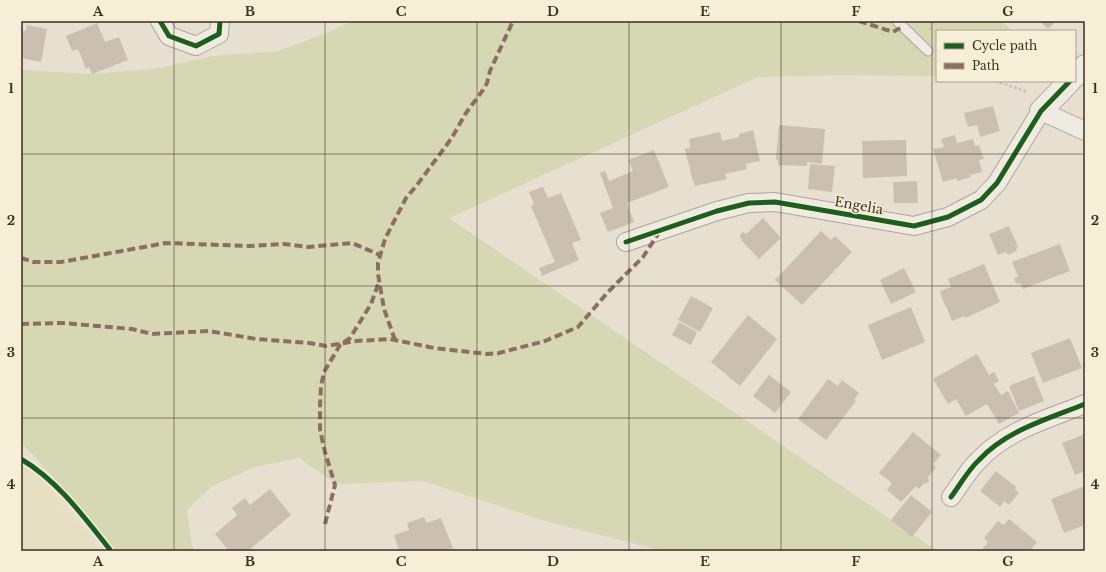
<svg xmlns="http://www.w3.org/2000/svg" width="1106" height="572" font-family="'Libre Baskerville',serif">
  <rect width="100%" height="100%" fill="#e7e0d1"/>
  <polygon fill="#e6dfc2" points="21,465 44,483 100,551 21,551"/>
  <polygon fill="#d6d7b3" points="352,21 1003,21 1011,31 937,31 937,76 842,75 758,77 449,218 937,551 663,551 545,521 423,481 336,484 299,458 254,467 212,486 187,510 192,546 195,551 111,551 86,524 55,479 21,442 21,70 94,74 159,68 212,56 278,51 327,33"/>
  <g fill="#cbbfb2">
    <polygon points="1040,21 1056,21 1048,29"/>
    <polygon points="97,23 105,42 119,37 128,60 92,74 89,67 86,69 78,49 72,51 66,36"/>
    <polygon points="27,25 47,29 41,62 21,58 21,31 26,31"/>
    <polygon points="993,106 1000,131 980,137 977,125 968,127 964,113"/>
    <polygon points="779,125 825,129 822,164 807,162 807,166 778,165 778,160 776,159"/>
    <polygon points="753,130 760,161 746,164 747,169 725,174 727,179 695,186 694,181 693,182 685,149 690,148 689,139 720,132 722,141 739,137 739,134"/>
    <polygon points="955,135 957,143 973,139 975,146 979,145 984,159 979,160 982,172 970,175 971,177 957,181 957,178 943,182 933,149 944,147 941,139"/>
    <polygon points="906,140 907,176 863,178 862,141"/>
    <polygon points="654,150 669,187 627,203 634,222 608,232 600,213 613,208 600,173 605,171 609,181 633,171 628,160"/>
    <polygon points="810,164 835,166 832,192 808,189"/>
    <polygon points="917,181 918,203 894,203 893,182"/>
    <polygon points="543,187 548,198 561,193 581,240 572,243 579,260 542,276 539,268 555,262 531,206 534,204 529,192"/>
    <polygon points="763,218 781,238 759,259 741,240 742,239 739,236 743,232 746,234"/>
    <polygon points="1009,226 1018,247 1016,248 1017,251 1008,255 1006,252 998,255 989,234"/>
    <polygon points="821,231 831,240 835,236 852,252 802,305 775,280"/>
    <polygon points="1060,244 1070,271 1023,289 1020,283 1016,284 1014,278 1018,276 1012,262"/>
    <polygon points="984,264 1000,302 965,318 964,316 952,321 946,306 945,306 940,291 951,287 948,279"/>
    <polygon points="904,268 916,292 891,304 880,280"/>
    <polygon points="691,296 713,308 700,332 678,320"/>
    <polygon points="911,307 925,342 882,360 868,325"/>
    <polygon points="748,315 777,339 740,386 711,362"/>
    <polygon points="679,322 697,332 691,345 672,335"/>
    <polygon points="1070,338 1082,368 1043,383 1031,353"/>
    <polygon points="977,354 989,375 994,372 999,381 994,384 1001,395 1008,391 1019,413 999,424 987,404 966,416 956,399 948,404 933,379"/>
    <polygon points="769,375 791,392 775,413 753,396"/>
    <polygon points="1034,376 1044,401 1019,411 1009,386"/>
    <polygon points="828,379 838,386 842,380 859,393 854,400 856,401 826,440 798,419"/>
    <polygon points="913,432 941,455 933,464 936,467 928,477 929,482 923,484 919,489 916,486 901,502 887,490 892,483 879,473"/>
    <polygon points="1085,434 1085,471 1075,475 1062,443"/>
    <polygon points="996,471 1016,487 1015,489 1019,493 1009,505 1004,501 1000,507 980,491"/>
    <polygon points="1085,486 1085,525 1064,533 1051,499"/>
    <polygon points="270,489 291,515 248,551 229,551 215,534 237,515 232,508 245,498 250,505"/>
    <polygon points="911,495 932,512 912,537 891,520"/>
    <polygon points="424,517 427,523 441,518 453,548 445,551 399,551 394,535 409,530 407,523"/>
    <polygon points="1009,519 1037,542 1030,551 981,551 988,542 984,538 998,521 1004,525"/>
  </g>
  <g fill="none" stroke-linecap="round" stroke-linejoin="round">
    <g stroke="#ada599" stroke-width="11">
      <polyline id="service" points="897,21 928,51"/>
    </g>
    <g stroke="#ada599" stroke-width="20">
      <g id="minor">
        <polyline points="160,21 169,36 196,46 219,34 220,21"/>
        <polyline points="626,242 717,211 749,203 775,202 914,226 948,217 981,200 997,183 1041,111 1085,131"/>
        <path d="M951 497C960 485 968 470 979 460 1007 430 1048 419 1085 404"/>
      </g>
    </g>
    <g stroke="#ada599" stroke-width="24">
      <g id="tertiary">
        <polyline points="1075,76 1085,66"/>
        <polyline points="1041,111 1070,81"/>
      </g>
    </g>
    <g stroke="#c8c2b9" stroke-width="2.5" stroke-dasharray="3 2" stroke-linecap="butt">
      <polyline points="930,30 932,21"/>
      <polyline points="995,81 1025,91 1026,93"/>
    </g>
    <use href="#service" stroke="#efebe3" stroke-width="9"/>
    <use href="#minor" stroke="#efebe3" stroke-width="18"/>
    <use href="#tertiary" stroke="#efebe3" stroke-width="22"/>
    <g stroke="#8d6e63" stroke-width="4" stroke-dasharray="8 4" stroke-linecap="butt">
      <polyline points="859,21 893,32 902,27"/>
      <polyline points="21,258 34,262 61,262 166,243 249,246 284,244 308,247 352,243 380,255"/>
      <polyline points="21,324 62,323 132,329 152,334 209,331 256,339 309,343 326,346 356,341 390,339 434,348 487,354 499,353 545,341 578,327 608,292 643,257 660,231"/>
      <polyline points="395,340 384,309 378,274 378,263 385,239 406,198 417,185 451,139 466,113 483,90 487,83 490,71 513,21"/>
      <polyline points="325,524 335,485 325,452 320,430 320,406 321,386 324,372 340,345 350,338 371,304 379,282"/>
    </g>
    <g stroke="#f7eed8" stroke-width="8">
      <g id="cycleway">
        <polyline points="160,21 169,36 196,46 219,34 220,21"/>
        <polyline points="626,242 717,211 749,203 775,202 914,226 948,217 981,200 997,183 1041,111 1070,81"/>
        <path d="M21 459C58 481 84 517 111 551"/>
        <path d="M951 497C960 485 968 470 979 460 1007 430 1048 419 1085 404"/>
      </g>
    </g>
    <use href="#cycleway" stroke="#1b5e20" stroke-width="5"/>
  </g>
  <path fill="none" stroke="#3d2e20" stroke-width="1" stroke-opacity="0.55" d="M174 21V551M325 21V551M477 21V551M629 21V551M781 21V551M932 21V551M21 154H1085M21 286H1085M21 418H1085"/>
  <g text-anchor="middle" stroke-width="3" stroke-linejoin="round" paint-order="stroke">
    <g font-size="13" fill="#3d2e20" stroke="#f7eed8">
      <text transform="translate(859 205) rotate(10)" y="5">Engelia</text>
    </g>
  </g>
  <rect width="1106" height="572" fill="none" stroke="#f7eed8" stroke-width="44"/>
  <rect x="936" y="30" width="140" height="52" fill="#f7eed8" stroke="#ada18e"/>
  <rect x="944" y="43" width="20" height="6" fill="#1b5e20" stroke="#ada18e"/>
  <text x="972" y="50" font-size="12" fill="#3d2e20">Cycle path</text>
  <rect x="944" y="63" width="20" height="6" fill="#8d6e63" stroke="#ada18e"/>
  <text x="972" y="70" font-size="12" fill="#3d2e20">Path</text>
  <rect x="22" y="22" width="1062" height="528" fill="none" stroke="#3d2e20" stroke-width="1.5"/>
  <g font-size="13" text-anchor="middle" font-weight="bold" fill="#3d2e20">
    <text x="98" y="16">A</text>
    <text x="250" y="16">B</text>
    <text x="401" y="16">C</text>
    <text x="553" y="16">D</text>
    <text x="705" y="16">E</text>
    <text x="856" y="16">F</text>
    <text x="1008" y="16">G</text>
    <text x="11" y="93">1</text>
    <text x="1095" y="93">1</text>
    <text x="11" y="225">2</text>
    <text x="1095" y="225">2</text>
    <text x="11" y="357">3</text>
    <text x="1095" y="357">3</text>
    <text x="11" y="489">4</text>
    <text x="1095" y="489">4</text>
    <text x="98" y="566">A</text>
    <text x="250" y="566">B</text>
    <text x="401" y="566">C</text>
    <text x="553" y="566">D</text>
    <text x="705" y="566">E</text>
    <text x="856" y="566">F</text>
    <text x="1008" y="566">G</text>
  </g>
</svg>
